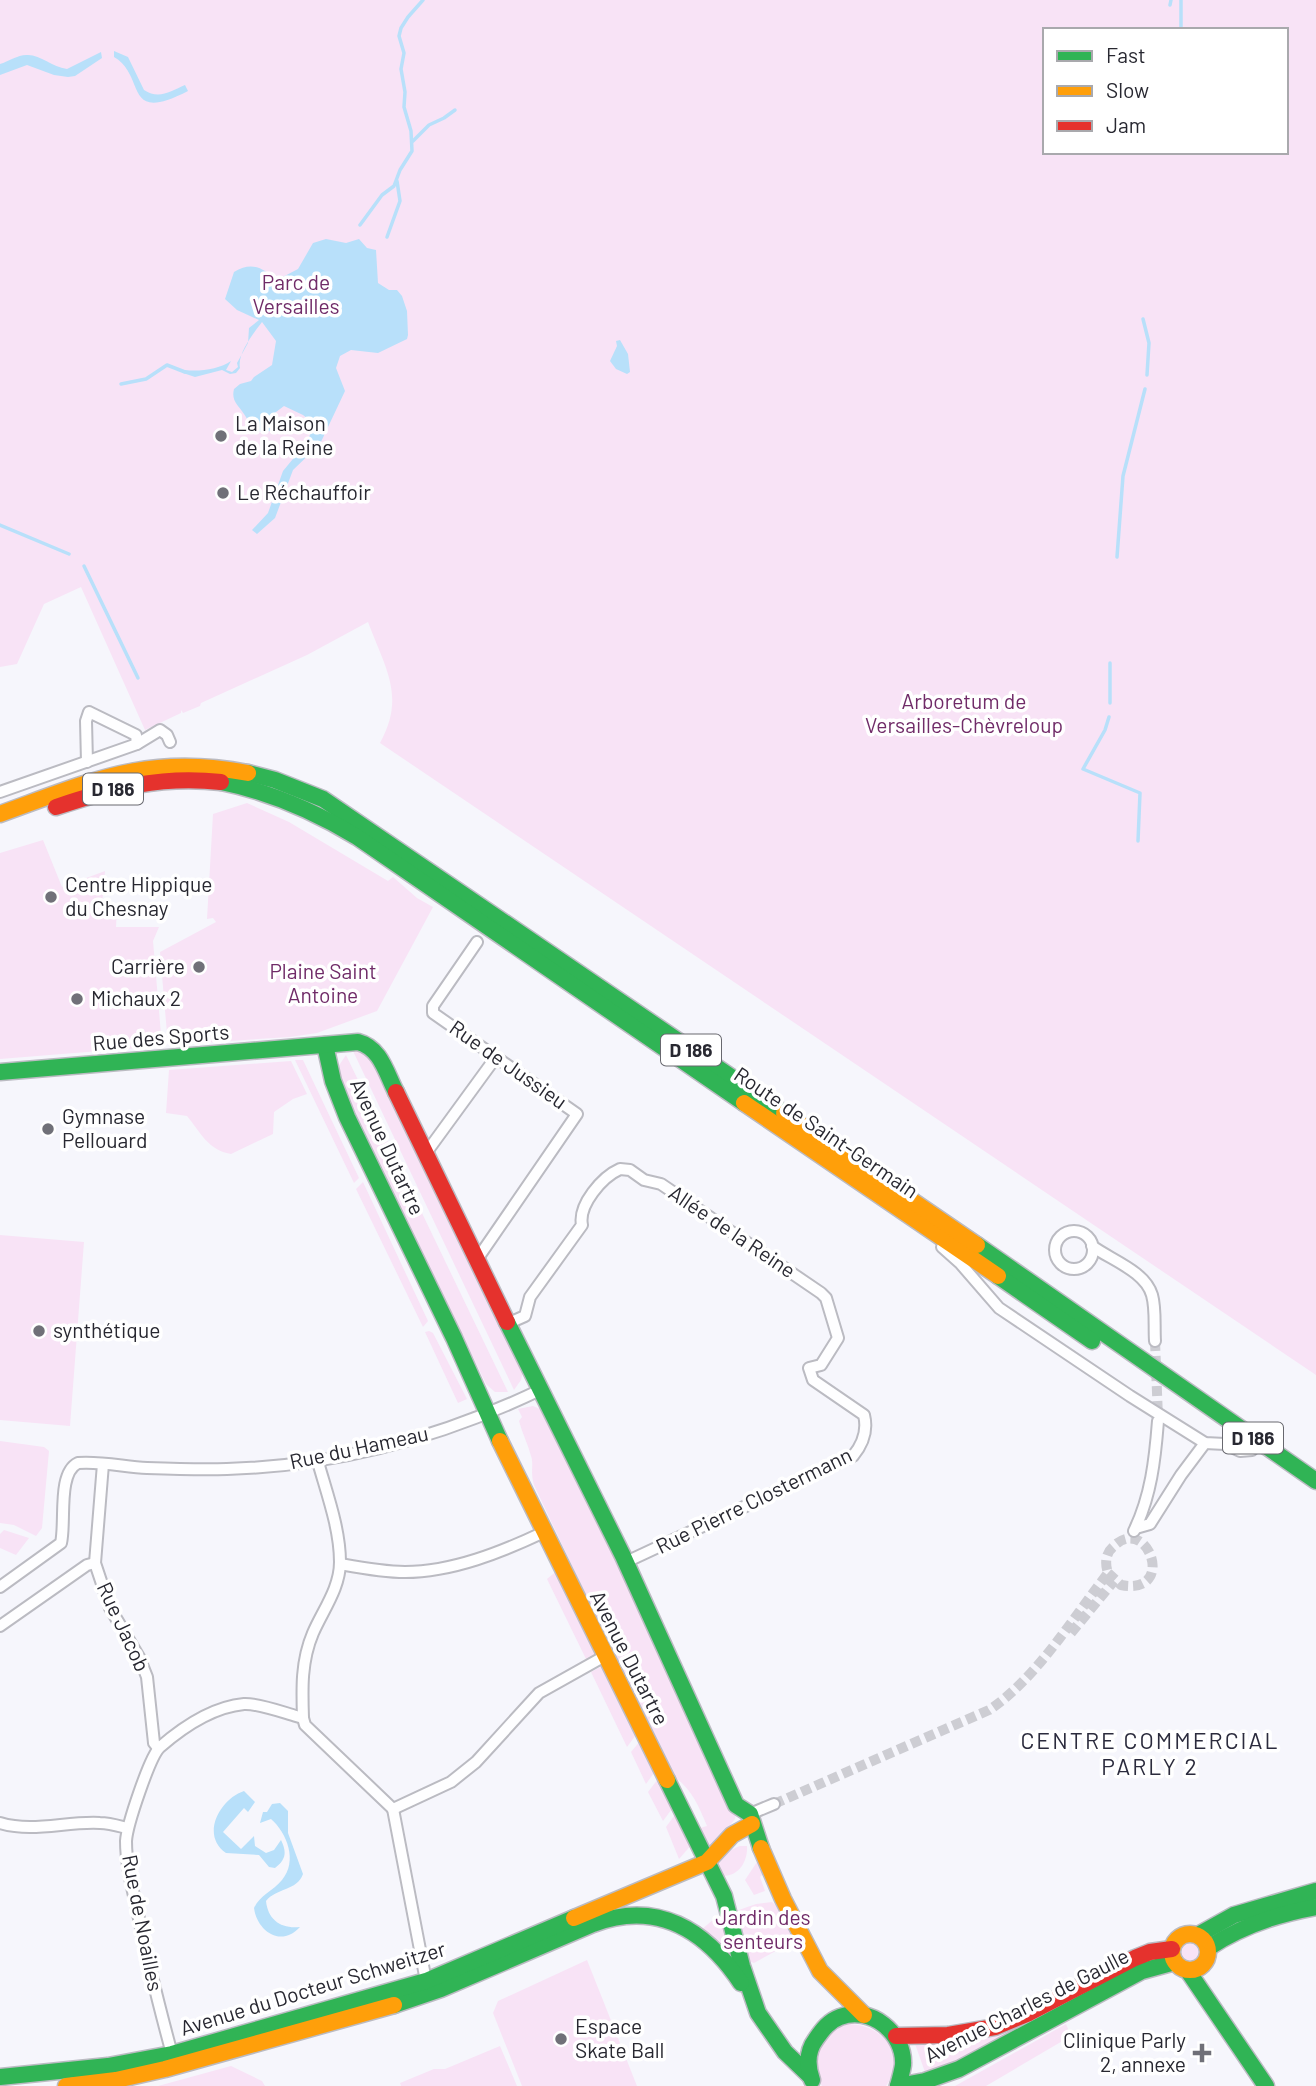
<svg xmlns="http://www.w3.org/2000/svg" width="1316" height="2086" font-family="Barlow,sans-serif">
  <rect width="100%" height="100%" fill="#f6f6fc"/>
  <g fill="#f8e3f6" fill-rule="evenodd">
    <path d="M0 0H1316V1375L380 743C406 696 385 668 368 622L307 655 201 703 200 706 183 713 181 710V713L145 730 81 587 44 604 17 664 0 667ZM1045 30H1286V152H1045Z"/>
    <polygon points="247,803 289,822 388,881 393,877 417,898 433,907 377,1011 317,1033 290,1037 168,1045 160,952 216,922 213,918 207,919 213,814"/>
    <polygon points="43,840 62,887 105,871 102,905 117,909 116,927 159,927 153,941 162,1046 0,1059 0,853"/>
    <polygon points="353,1051 362,1051 371,1055 523,1371 521,1380 514,1390"/>
    <polygon points="346,1055 508,1392 495,1392 486,1384 340,1080 338,1067"/>
    <polygon points="295,1060 303,1060 359,1178 354,1183"/>
    <path d="M291 1061 307 1094 293 1099 274 1112 273 1134 231 1154C208 1150 201 1133 187 1116L166 1113 169 1070Z"/>
    <polygon points="363,1182 428,1321 423,1327 356,1189"/>
    <polygon points="0,1235 84,1242 70,1426 0,1420"/>
    <polygon points="429,1331 433,1333 467,1399 458,1403 425,1332"/>
    <path d="M533 1406 547 1412 736 1813 735 1819 708 1853 693 1830 707 1826C698 1804 691 1787 670 1774L534 1485C530 1472 534 1464 531 1456 528 1444 522 1433 519 1421L522 1417 518 1409Z"/>
    <polygon points="0,1441 44,1447 49,1451 42,1528 36,1536 14,1525 0,1523"/>
    <polygon points="4,1530 29,1538 16,1555 0,1548 0,1534"/>
    <polygon points="558,1570 599,1656 587,1661 547,1579"/>
    <polygon points="604,1665 638,1732 627,1747 591,1672"/>
    <polygon points="641,1740 656,1770 646,1784 631,1752"/>
    <polygon points="658,1779 674,1806 663,1821 648,1792"/>
    <polygon points="677,1812 692,1844 679,1859 666,1827"/>
    <path d="M740 1846H747C748 1861 739 1876 723 1876L717 1869C720 1858 730 1849 740 1846Z"/>
    <polygon points="759,1859 766,1871 760,1877 765,1891 754,1895 745,1880"/>
    <polygon points="772,1902 778,1907 794,1941 754,1963 751,1962 749,1958 744,1958 733,1912 756,1904"/>
    <polygon points="723,1917 731,1952 730,1953 701,1930 714,1919"/>
    <circle cx="1191" cy="1952" r="13"/>
    <polygon points="587,1960 637,2086 522,2086 493,2013 498,2001"/>
    <polygon points="1142,1960 987,2050 926,2075 914,2041 944,2041"/>
    <path d="M848 2024C882 2024 909 2055 886 2086H822C804 2061 822 2032 848 2024Z"/>
    <polygon points="1066,2024 1071,2036 986,2086 955,2086"/>
    <polygon points="500,2046 517,2086 401,2086 400,2083 434,2069 445,2069"/>
    <polygon points="231,2066 262,2081 265,2086 158,2086"/>
  </g>
  <g fill="#b8e0fa">
    <path d="M114 51 128 57 144 90C159 100 171 91 185 85L188 91C122 125 147 76 114 57Z"/>
    <path d="M101 52 102 58 75 76 68 77 54 75 27 65 0 75V64C9 61 19 54 28 55 41 55 52 67 67 69Z"/>
    <path d="M326 239 346 243 359 239 367 248 376 250 378 283 389 290H397L402 296 407 311 408 335 407 339 378 353 351 350 340 356 336 368 345 391 320 444 293 470 275 518 257 534 252 530 268 513 283 471 307 442 312 430 311 421 303 415 284 406 272 415 270 431C255 435 252 426 244 414 238 405 231 401 234 389L240 384 251 381 254 377 272 365 276 341 262 322C253 334 237 354 240 368L236 373 230 374 222 370 195 377 183 373 185 370C199 372 220 369 231 361L226 370 232 372 238 367 237 363 248 343 249 328 259 320 237 310 225 299 234 272C252 261 263 268 277 280L298 269 313 243Z"/>
    <polygon points="620,340 628,354 630,372 627,374 616,369 610,361 617,346 616,341"/>
    <path d="M244 1791 255 1802 248 1812 244 1808 223 1832 241 1849 254 1836 255 1846 266 1853 274 1850 281 1840C287 1852 286 1860 275 1868L269 1867 259 1855 226 1853C200 1835 220 1799 244 1791Z"/>
    <path d="M280 1803 288 1811V1833L303 1874C297 1891 276 1888 266 1901 268 1920 281 1929 300 1927 281 1948 257 1931 254 1908 260 1895 273 1891 282 1880 298 1861 287 1833 271 1819L260 1823 263 1812H267L272 1804Z"/>
  </g>
  <g fill="none" stroke-linecap="round" stroke-linejoin="round">
    <g stroke="#b8e0fa" stroke-width="3.5">
      <polyline points="1181,0 1181,30"/>
      <polyline points="1170,5 1171,0"/>
      <polyline points="413,141 429,125 444,118 455,110"/>
      <polyline points="360,225 382,195 394,186 400,170 412,151 411,131 404,107 405,92 401,69 404,53 399,36 401,28 408,17 423,0"/>
      <polyline points="387,237 400,201 397,181"/>
      <polyline points="1143,319 1149,343 1147,375"/>
      <polyline points="121,384 146,379 167,365 185,372"/>
      <polyline points="0,525 69,554"/>
      <polyline points="1117,557 1123,476 1145,389"/>
      <polyline points="84,566 138,678"/>
      <polyline points="1110,703 1110,663"/>
      <polyline points="1109,717 1105,730 1083,769 1140,793 1138,841"/>
    </g>
    <g stroke="#cdcdd3" stroke-width="10" stroke-dasharray="10 5" stroke-linecap="butt">
      <polyline points="1155,1341 1158,1418"/>
      <polyline points="1071,1633 1114,1581"/>
      <path d="M774 1804 989 1710C1035 1680 1074 1617 1108 1573 1105 1564 1105 1554 1113 1547 1147 1512 1178 1596 1121 1585L1108 1573"/>
    </g>
    <g stroke="#bbbbc2" stroke-width="14">
      <g id="street">
        <polyline points="87,762 86,721 89,712 136,735 137,744"/>
        <polyline points="0,792 137,744 160,730 167,735 170,742"/>
        <polyline points="477,942 433,1006 433,1013 577,1114 478,1258"/>
        <polyline points="426,1153 496,1057"/>
        <circle cx="1074" cy="1250" r="19"/>
        <path d="M1092 1246C1111 1260 1145 1271 1152 1295 1156 1309 1154 1326 1155 1341"/>
        <polyline points="942,1247 960,1263 999,1308 1130,1396 1205,1443 1225,1444 1240,1451 1252,1450"/>
        <path d="M509 1323 525 1316 530 1297 582 1225C578 1205 602 1177 620 1169L630 1170 644 1180 661 1184 821 1293 826 1298 838 1338 821 1365 809 1368 813 1380 864 1415C868 1431 863 1444 853 1456L626 1562"/>
        <polyline points="103,1464 95,1563 110,1608 139,1657 147,1677 154,1743 158,1748"/>
        <polyline points="1136,1528 1150,1524 1181,1475 1205,1443"/>
        <path d="M1134 1531C1151 1496 1155 1460 1158 1421"/>
        <path d="M340 1564C362 1568 383 1572 405 1572 452 1572 502 1552 544 1532"/>
        <path d="M0 1587 61 1543C66 1522 57 1473 78 1463 101 1461 125 1467 147 1468 174 1469 201 1470 227 1469 336 1466 442 1437 540 1390"/>
        <polyline points="0,1626 87,1565 95,1563"/>
        <path d="M303 1718C302 1689 301 1661 313 1633 323 1610 340 1588 340 1562 340 1529 327 1494 318 1462"/>
        <polyline points="393,1809 451,1782 476,1762 539,1693 605,1656"/>
        <polyline points="393,1809 426,1981"/>
        <polyline points="750,1814 774,1804"/>
        <path d="M0 1823C33 1833 66 1821 100 1823 109 1823 119 1826 127 1828"/>
        <path d="M172 2054C159 2006 147 1958 137 1909 132 1887 126 1864 126 1841 127 1825 150 1756 160 1747 183 1727 212 1707 244 1704 257 1703 282 1712 296 1716L303 1718 305 1725 393 1809"/>
      </g>
    </g>
    <g stroke="#bbbbc2" stroke-width="19">
      <g id="fast">
        <polyline points="248,773 275,780 323,799 784,1113"/>
        <path d="M221 782C271 792 314 811 357 837L744 1103"/>
        <polyline points="325,1045 333,1081 347,1117 454,1338 500,1441"/>
        <path d="M0 1072 358 1042C381 1048 386 1073 396 1092"/>
        <polyline points="977,1245 1316,1481"/>
        <polyline points="998,1276 1092,1341"/>
        <polyline points="507,1322 623,1556 736,1805 750,1814 761,1848"/>
        <polyline points="667,1780 724,1896 742,1966 758,2013 785,2052 810,2076"/>
        <polyline points="1198,1935 1234,1915 1316,1891"/>
        <path d="M1208 1948C1241 1926 1277 1914 1316 1907"/>
        <polyline points="1188,1971 1266,2086"/>
        <path d="M394 2005 441 1989 593 1924C657 1900 705 1929 741 1983"/>
        <polyline points="0,2077 108,2066 172,2054 426,1981 574,1918"/>
        <path d="M812 2080C807 2066 807 2051 816 2039 823 2029 829 2021 840 2017 870 2005 905 2033 903 2065 902 2072 900 2079 898 2086"/>
        <polyline points="898,2086 925,2081 959,2069 1142,1971 1175,1962"/>
      </g>
    </g>
    <g stroke="#bbbbc2" stroke-width="19">
      <g id="slow">
        <path d="M0 814C92 781 147 754 248 773"/>
        <polyline points="744,1103 998,1276"/>
        <polyline points="784,1113 977,1245"/>
        <polyline points="500,1441 667,1780"/>
        <polyline points="761,1848 783,1899 820,1971 864,2015"/>
        <polyline points="574,1918 707,1862 732,1835 752,1824"/>
        <circle cx="1190" cy="1952" r="18"/>
        <polyline points="66,2086 116,2080 165,2069 394,2005"/>
      </g>
    </g>
    <g stroke="#bbbbc2" stroke-width="19">
      <g id="jam">
        <path d="M56 807C113 788 161 775 221 782"/>
        <polyline points="396,1092 507,1322"/>
        <polyline points="896,2036 948,2035 995,2027 1029,2013 1135,1958 1150,1952 1172,1949"/>
      </g>
    </g>
    <use href="#street" stroke="#fefeff" stroke-width="10"/>
    <use href="#fast" stroke="#30b455" stroke-width="16"/>
    <use href="#slow" stroke="#ff9f0a" stroke-width="16"/>
    <use href="#jam" stroke="#e5322d" stroke-width="16"/>
  </g>
  <g fill="#707078" stroke="#fff" stroke-width="2.5">
    <circle cx="221" cy="436" r="7"/>
    <circle cx="223" cy="493" r="7"/>
    <circle cx="51" cy="897" r="7"/>
    <circle cx="199" cy="967" r="7"/>
    <circle cx="77" cy="999" r="7"/>
    <circle cx="48" cy="1129" r="7"/>
    <circle cx="39" cy="1331" r="7"/>
    <circle cx="561" cy="2039" r="7"/>
    <path d="M1198.5 2042.5h7v7h7v7h-7v7h-7v-7h-7v-7h7z"/>
  </g>
  <g text-anchor="middle" stroke-width="7" stroke-linejoin="round" paint-order="stroke">
    <g fill="#fff" stroke="#68686f" stroke-width="2">
      <rect x="83" y="773.5" width="60" height="31" rx="5"/>
      <rect x="661" y="1034.5" width="60" height="31" rx="5"/>
      <rect x="1223" y="1422.5" width="60" height="31" rx="5"/>
    </g>
    <g font-size="19" font-weight="bold" fill="#282831">
      <text x="113" y="796">D 186</text>
      <text x="691" y="1057">D 186</text>
      <text x="1253" y="1445">D 186</text>
    </g>
    <g font-size="21" fill="#702b68" stroke="#fff">
      <text x="296" y="290">Parc de<tspan x="296" dy="24">Versailles</tspan></text>
      <text x="964" y="709">Arboretum de<tspan x="964" dy="24">Versailles-Chèvreloup</tspan></text>
      <text x="323" y="979">Plaine Saint<tspan x="323" dy="24">Antoine</tspan></text>
      <text x="763" y="1925">Jardin des<tspan x="763" dy="24">senteurs</tspan></text>
    </g>
    <g font-size="21" fill="#282831" stroke="#fff" text-anchor="start">
      <text x="235" y="431">La Maison<tspan x="235" dy="24">de la Reine</tspan></text>
      <text x="237" y="500">Le Réchauffoir</text>
      <text x="65" y="892">Centre Hippique<tspan x="65" dy="24">du Chesnay</tspan></text>
      <text x="185" y="974" text-anchor="end">Carrière</text>
      <text x="91" y="1006">Michaux 2</text>
      <text x="62" y="1124">Gymnase<tspan x="62" dy="24">Pellouard</tspan></text>
      <text x="53" y="1338">synthétique</text>
      <text x="575" y="2034">Espace<tspan x="575" dy="24">Skate Ball</tspan></text>
      <text x="1186" y="2048" text-anchor="end">Clinique Parly<tspan x="1186" dy="24">2, annexe</tspan></text>
    </g>
    <g font-size="21" fill="#282831" stroke="#fff">
      <text transform="translate(161 1038) rotate(-5)" y="7">Rue des Sports</text>
      <text transform="translate(508 1065) rotate(35)" y="7">Rue de Jussieu</text>
      <text transform="translate(826 1133) rotate(34)" y="7">Route de Saint-Germain</text>
      <text transform="translate(387 1147) rotate(65)" y="7">Avenue Dutartre</text>
      <text transform="translate(732 1232) rotate(34)" y="7">Allée de la Reine</text>
      <text transform="translate(359 1448) rotate(-12)" y="7">Rue du Hameau</text>
      <text transform="translate(754 1501) rotate(-26)" y="7">Rue Pierre Clostermann</text>
      <text transform="translate(123 1627) rotate(65)" y="7">Rue Jacob</text>
      <text transform="translate(629 1658) rotate(63)" y="7">Avenue Dutartre</text>
      <text transform="translate(142 1923) rotate(79)" y="7">Rue de Noailles</text>
      <text transform="translate(313 1989) rotate(-17)" y="7">Avenue du Docteur Schweitzer</text>
      <text transform="translate(1027 2006) rotate(-27)" y="7">Avenue Charles de Gaulle</text>
    </g>
    <g font-size="23" letter-spacing="2" fill="#2b2b3d" stroke="#fff">
      <text x="1150" y="1749">CENTRE COMMERCIAL<tspan x="1150" dy="26">PARLY 2</tspan></text>
    </g>
  </g>
  <rect x="1043" y="28" width="245" height="126" fill="#ffffff" stroke="#a9a9ad" stroke-width="2"/>
  <rect x="1057" y="51" width="35" height="10" fill="#30b455" stroke="#a9a9ad" stroke-width="2"/>
  <text x="1106" y="63" font-size="21" fill="#282831">Fast</text>
  <rect x="1057" y="86" width="35" height="10" fill="#ff9f0a" stroke="#a9a9ad" stroke-width="2"/>
  <text x="1106" y="98" font-size="21" fill="#282831">Slow</text>
  <rect x="1057" y="121" width="35" height="10" fill="#e5322d" stroke="#a9a9ad" stroke-width="2"/>
  <text x="1106" y="133" font-size="21" fill="#282831">Jam</text>
</svg>
